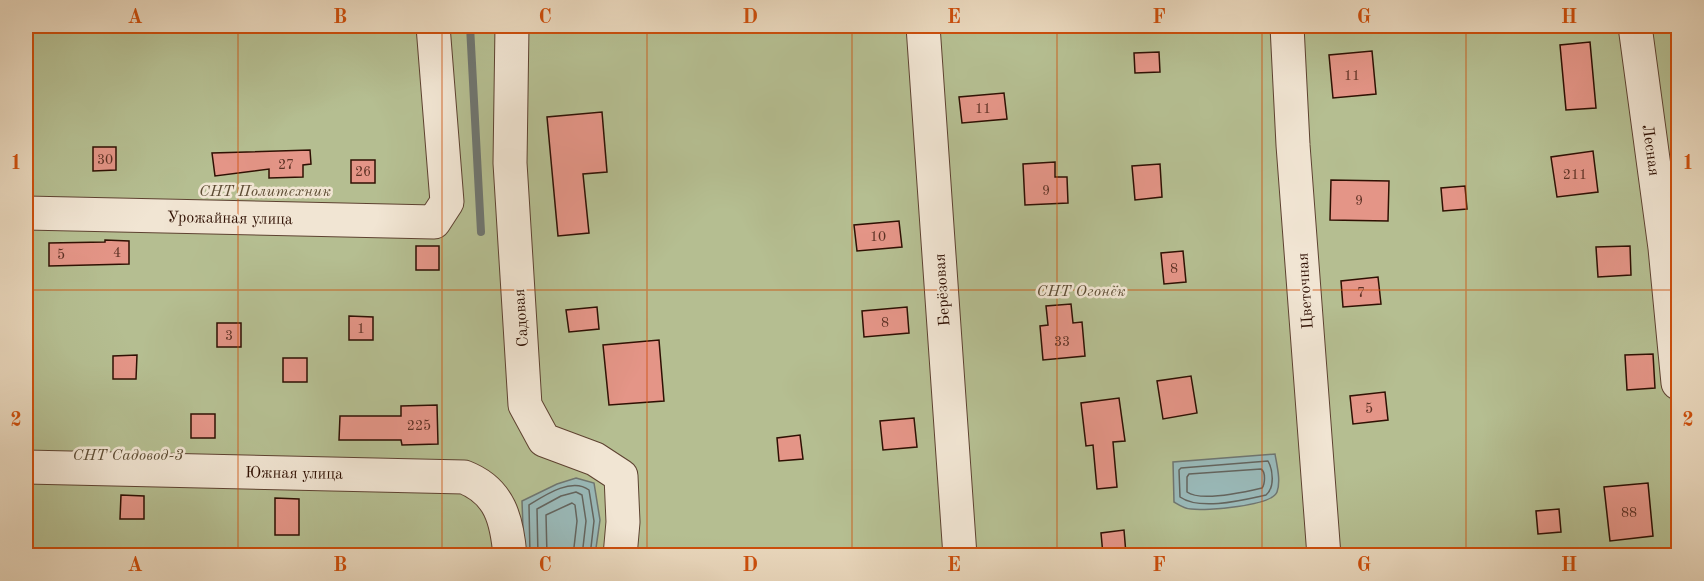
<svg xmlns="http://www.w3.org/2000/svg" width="1704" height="581" font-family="'Old Standard TT',serif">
  <rect width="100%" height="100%" fill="#e9d7bc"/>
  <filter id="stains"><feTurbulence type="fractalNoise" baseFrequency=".00333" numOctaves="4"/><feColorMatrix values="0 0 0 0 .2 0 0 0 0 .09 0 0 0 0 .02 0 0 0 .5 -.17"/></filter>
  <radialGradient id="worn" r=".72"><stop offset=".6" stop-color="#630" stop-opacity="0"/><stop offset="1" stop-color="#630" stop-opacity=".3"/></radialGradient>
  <rect fill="#b5be91" stroke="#72674a" stroke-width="1.5" x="26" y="26" width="1652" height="529"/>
  <g fill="#99b8b7" stroke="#6f756f" stroke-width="1.5">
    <path d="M1275 454C1277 466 1281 481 1277 492 1272 506 1206 511 1191 509 1185 509 1179 505 1174 502L1173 462Z"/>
    <polygon points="576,478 594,483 600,520 595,555 524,555 522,501 557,484"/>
  </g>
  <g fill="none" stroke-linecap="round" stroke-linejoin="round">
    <g stroke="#64645d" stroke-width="1.5">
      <path d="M1268 461C1273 470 1275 487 1266 495 1243 500 1200 511 1180 497L1179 470 1181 468Z"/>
      <path d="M1261 469C1266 472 1265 484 1262 488 1245 492 1201 502 1187 492V477L1189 474Z"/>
      <path d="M530 556 529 505C545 495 572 477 589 490L594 521 590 556"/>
      <polyline points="538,556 537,509 561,496 576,492 582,495 586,521 582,556"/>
      <polyline points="547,556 546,515 572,503 575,505 577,521 573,556"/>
    </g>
    <polyline stroke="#6f756f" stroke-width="8" points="470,26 481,232"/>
  </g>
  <g fill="#e49587" stroke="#2f1003" stroke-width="1.5">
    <polygon points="1590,42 1596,108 1566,110 1560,45"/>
    <polygon points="1372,51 1376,94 1333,98 1329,55"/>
    <polygon points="1159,52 1160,72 1135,73 1134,53"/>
    <polygon points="1004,93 1007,119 962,123 959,97"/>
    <polygon points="602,112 607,172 583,174 589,233 558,236 547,117"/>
    <polygon points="93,147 116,147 116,170 93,171"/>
    <polygon points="310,150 311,164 303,165 303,177 269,178 269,169 215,176 212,153"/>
    <polygon points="1593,151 1598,192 1557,197 1551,157"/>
    <rect x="351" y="160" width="24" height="23"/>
    <polygon points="1055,162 1055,177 1067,177 1068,203 1025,205 1023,164"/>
    <polygon points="1160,164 1162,197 1135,200 1132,166"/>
    <polygon points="1331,180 1389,181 1388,221 1330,220"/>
    <polygon points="1465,186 1467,209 1443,211 1441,188"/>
    <polygon points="899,221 902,247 857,251 854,225"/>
    <polygon points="105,240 129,241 129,264 49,266 49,243 105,242"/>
    <rect x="416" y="246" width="23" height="24"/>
    <polygon points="1630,246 1631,275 1598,277 1596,247"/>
    <polygon points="1183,251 1186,282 1164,284 1161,253"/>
    <polygon points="1378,277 1381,304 1343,307 1341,281"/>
    <polygon points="1071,304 1073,323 1082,322 1085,356 1043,360 1040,326 1048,325 1046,306"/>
    <polygon points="597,307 599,329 569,332 566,310"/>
    <polygon points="907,307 909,333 864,337 862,311"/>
    <polygon points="349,316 373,317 373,340 349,340"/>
    <rect x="217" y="323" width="24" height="24"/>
    <polygon points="659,340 664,401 609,405 603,345"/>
    <polygon points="1653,354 1655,388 1627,390 1625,355"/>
    <polygon points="137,355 136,379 113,379 113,356"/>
    <rect x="283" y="358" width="24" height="24"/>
    <polygon points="1191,376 1197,413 1163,419 1157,381"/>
    <polygon points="1385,392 1388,420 1353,424 1350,396"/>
    <polygon points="1119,398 1125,441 1113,442 1117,487 1097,489 1093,445 1086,446 1081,403"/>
    <polygon points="437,405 438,444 402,445 401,440 339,440 340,416 401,416 401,406"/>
    <rect x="191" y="414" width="24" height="24"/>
    <polygon points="914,418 917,447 883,450 880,421"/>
    <polygon points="800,435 803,459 779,461 777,438"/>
    <polygon points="1648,483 1653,536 1610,541 1604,487"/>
    <polygon points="121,495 144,496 144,519 120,519"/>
    <polygon points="275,498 299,499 299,535 275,535"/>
    <polygon points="1559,509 1561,532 1538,534 1536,511"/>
    <polygon points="1124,530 1126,554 1103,555 1101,533"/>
  </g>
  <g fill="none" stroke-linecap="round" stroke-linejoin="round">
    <g stroke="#5e4231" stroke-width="35">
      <g id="minor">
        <polyline points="512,26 510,163 525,405 544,440 595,459 621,476 623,522 620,556"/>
        <polyline points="923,26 960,556"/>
        <polyline points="1287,26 1293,145 1324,556"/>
        <polyline points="1635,26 1665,248 1678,383"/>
        <polyline points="26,213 434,222 447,202 433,26"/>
        <path d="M26 467 464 477C500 491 507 520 510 556"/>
      </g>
    </g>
    <use href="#minor" stroke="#f1e5d3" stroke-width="33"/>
  </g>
  <path fill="none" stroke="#cc4e0b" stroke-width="1.5" stroke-opacity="0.55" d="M238 26V556M442 26V556M647 26V556M852 26V556M1057 26V556M1262 26V556M1466 26V556M26 290H1678"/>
  <g text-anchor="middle" stroke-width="5" stroke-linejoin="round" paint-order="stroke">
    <g font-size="14" fill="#5c3124">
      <text x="1352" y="80">11</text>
      <text x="983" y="113">11</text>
      <text x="105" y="164">30</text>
      <text x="286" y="169">27</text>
      <text x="363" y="176">26</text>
      <text x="1575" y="179">211</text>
      <text x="1046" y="195">9</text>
      <text x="1359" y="205">9</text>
      <text x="878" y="241">10</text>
      <text x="117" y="257">4</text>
      <text x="61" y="259">5</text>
      <text x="1174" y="273">8</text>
      <text x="1361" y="297">7</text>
      <text x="885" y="327">8</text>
      <text x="361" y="333">1</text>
      <text x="229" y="340">3</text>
      <text x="1062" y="346">33</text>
      <text x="1369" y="413">5</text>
      <text x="419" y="430">225</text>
      <text x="1629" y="517">88</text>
    </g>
    <g font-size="16" fill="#2f1003" stroke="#f1e5d3">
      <text transform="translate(1652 150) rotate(82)" y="6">Лесная</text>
      <text transform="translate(230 217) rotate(1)" y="6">Урожайная улица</text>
      <text transform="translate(941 290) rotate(-94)" y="6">Берёзовая</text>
      <text transform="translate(1304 291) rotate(-94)" y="6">Цветочная</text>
      <text transform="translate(520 318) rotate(-94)" y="6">Садовая</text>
      <text transform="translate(294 472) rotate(1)" y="6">Южная улица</text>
    </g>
    <g font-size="16" font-style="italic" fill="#5e4d35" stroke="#f1e5d3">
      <text x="265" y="196">СНТ Политехник</text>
      <text x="1081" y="296">СНТ Огонёк</text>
      <text x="128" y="460">СНТ Садовод-3</text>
    </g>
  </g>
  <rect width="1704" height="581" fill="none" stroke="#e9d7bc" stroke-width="66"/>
  <rect x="33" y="33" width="1638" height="515" fill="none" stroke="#cc4e0b" stroke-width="2"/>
  <g font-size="20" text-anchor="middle" font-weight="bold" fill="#cc4e0b">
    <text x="135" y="23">A</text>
    <text x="340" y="23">B</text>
    <text x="545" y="23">C</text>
    <text x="750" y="23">D</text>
    <text x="954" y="23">E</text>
    <text x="1159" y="23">F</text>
    <text x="1364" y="23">G</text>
    <text x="1569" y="23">H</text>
    <text x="16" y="169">1</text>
    <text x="1688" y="169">1</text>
    <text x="16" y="426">2</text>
    <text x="1688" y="426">2</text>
    <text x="135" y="571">A</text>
    <text x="340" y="571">B</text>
    <text x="545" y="571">C</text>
    <text x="750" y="571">D</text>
    <text x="954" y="571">E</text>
    <text x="1159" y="571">F</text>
    <text x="1364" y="571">G</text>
    <text x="1569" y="571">H</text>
  </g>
  <rect width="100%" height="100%" filter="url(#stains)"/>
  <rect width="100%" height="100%" fill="url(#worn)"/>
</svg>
